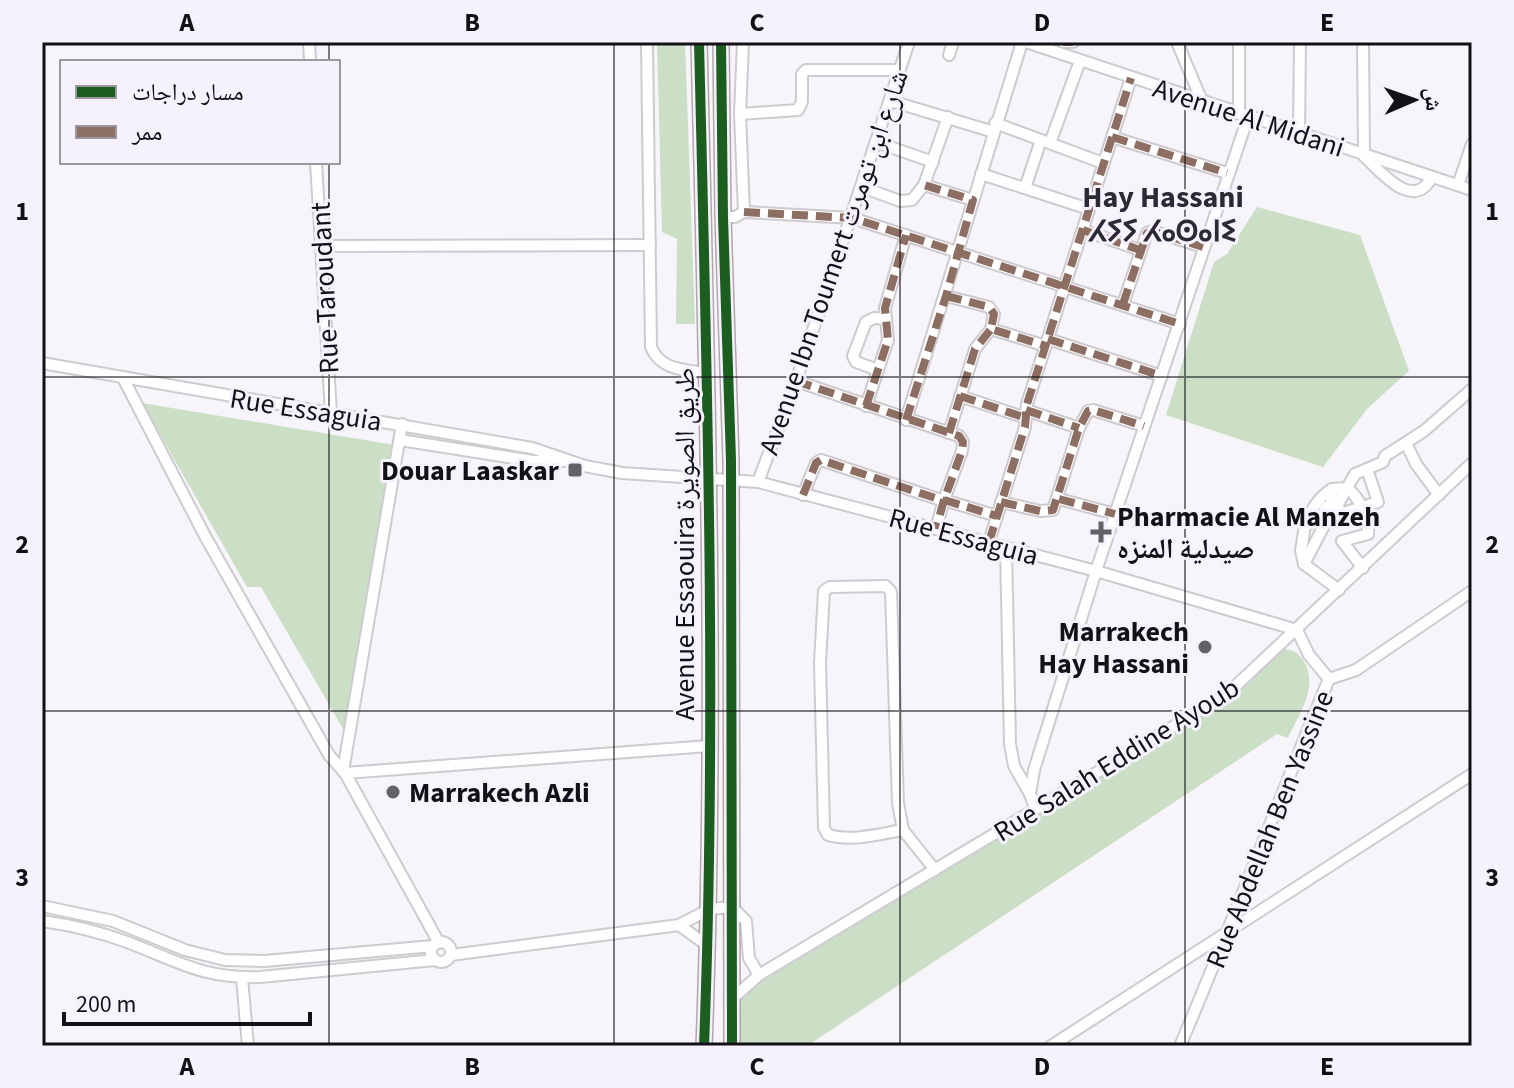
<svg xmlns="http://www.w3.org/2000/svg" width="1514" height="1088" font-family="'Source Sans 3','Noto Naskh Arabic','Noto Sans Tifinagh',sans-serif">
  <rect width="100%" height="100%" fill="#f7f5fa"/>
  <g fill="#cadfc6">
    <polygon points="657,42 685,42 695,324 676,324 677,239 662,232"/>
    <polygon points="1257,207 1360,235 1409,371 1367,409 1323,467 1166,415 1214,262 1227,254"/>
    <polygon points="142,403 395,445 346,734 261,587 247,587"/>
    <path d="M1282 649C1292 649 1298 652 1303 660 1320 686 1299 714 1288 738L1277 734 807 1046H739L740 1000 747 990 1231 695Z"/>
  </g>
  <g fill="none" stroke-linecap="round" stroke-linejoin="round">
    <g stroke="#cdcbd0" stroke-width="14">
      <g id="minor">
        <polyline points="309,42 310,62"/>
        <path d="M647 42 651 347C660 370 685 370 706 373"/>
        <polyline points="1026,42 1472,190"/>
        <polyline points="1063,42 1073,42"/>
        <polyline points="1177,42 1202,101"/>
        <path d="M1363 42 1364 156C1382 173 1413 212 1432 177"/>
        <polyline points="949,55 953,42"/>
        <polyline points="891,101 994,132"/>
        <polyline points="740,114 798,110 802,102 802,74 806,70 899,70"/>
        <polyline points="1239,114 1239,42"/>
        <polyline points="995,123 1103,163"/>
        <polyline points="1299,133 1300,42"/>
        <polyline points="1112,137 1227,173"/>
        <polyline points="876,142 933,162"/>
        <polyline points="1050,143 1080,61"/>
        <polyline points="316,162 331,413"/>
        <polyline points="981,174 1089,209"/>
        <polyline points="924,185 973,200"/>
        <polyline points="1458,185 1472,144"/>
        <polyline points="862,187 900,201 912,200 924,185 948,117"/>
        <polyline points="1025,188 1041,140"/>
        <polyline points="744,212 852,218 1180,324"/>
        <polyline points="723,217 735,217 744,212 740,114 743,42"/>
        <polyline points="1083,230 1140,250"/>
        <polyline points="322,246 650,245"/>
        <polyline points="946,296 989,307 994,314 991,329 1046,346"/>
        <polyline points="1123,304 1147,233 1153,231 1203,247"/>
        <polyline points="1048,339 1162,376"/>
        <polyline points="42,363 532,448 585,466 622,473 758,482 1096,571 1297,630 1309,655 1329,679"/>
        <polyline points="878,370 856,362 853,356 866,322 874,318 886,319"/>
        <polyline points="123,378 205,536 329,755 345,773 439,943"/>
        <polyline points="796,381 959,436 963,442 962,451 944,500 936,529"/>
        <polyline points="960,396 1026,418"/>
        <polyline points="866,406 888,340 885,308 906,235"/>
        <polyline points="1026,410 1079,428"/>
        <polyline points="906,420 1022,42"/>
        <polyline points="949,433 975,349 991,329"/>
        <polyline points="400,440 533,461 564,461"/>
        <polyline points="1406,443 1416,464 1439,495"/>
        <polyline points="758,482 796,381 909,42"/>
        <polyline points="1332,489 1347,488 1337,506"/>
        <polyline points="803,495 816,463 821,460 944,501"/>
        <polyline points="1059,499 1115,514"/>
        <polyline points="944,500 997,516"/>
        <polyline points="1001,502 1040,511 1053,510 1079,428 1088,411 1093,410 1144,426"/>
        <circle cx="1332" cy="513" r="8"/>
        <polyline points="1340,514 1378,502 1367,469 1383,462 1385,456 1424,431 1472,389"/>
        <polyline points="1327,520 1304,564 1339,590"/>
        <path d="M1305 525C1311 510 1318 498 1332 489V504"/>
        <polyline points="989,542 1025,427 1027,404 1131,78"/>
        <polyline points="1006,547 1010,744 1014,766 1030,794"/>
        <polyline points="1304,564 1301,551 1305,525 1325,518"/>
        <path d="M1363 568 1342 541 1368 534C1369 518 1360 498 1347 488L1355 474 1367 469"/>
        <polyline points="1329,679 1356,670 1472,591"/>
        <polyline points="343,771 402,424"/>
        <polyline points="345,773 709,746"/>
        <polyline points="1035,808 1030,794 1034,770 1096,571 1248,117"/>
        <path d="M903 830C879 834 852 842 828 835L824 828 820 663 824 591 830 587 886 586 891 592 898 803 903 830 935 870"/>
        <polyline points="42,906 113,921 185,950 225,960 264,961 433,946"/>
        <path d="M42 921C71 925 100 932 127 942 177 961 203 979 260 977L435 960"/>
        <polyline points="679,925 708,946"/>
        <circle cx="441" cy="952" r="10"/>
        <polyline points="451,955 679,925 710,909 732,907 746,921 749,958 759,975"/>
        <polyline points="242,978 248,1046"/>
        <polyline points="732,999 759,975 1226,695 1472,463"/>
        <polyline points="1051,1046 1472,774"/>
        <path d="M1180 1046C1232 924 1278 801 1329 679"/>
      </g>
    </g>
    <g stroke="#b3a6a9" stroke-width="18">
      <g id="major">
        <path d="M699 42C707 376 717 712 704 1046"/>
        <polyline points="721,42 723,217 731,460 732,1046"/>
      </g>
    </g>
    <use href="#minor" stroke="#fefefe" stroke-width="10"/>
    <use href="#major" stroke="#eee7e8" stroke-width="14"/>
    <g stroke="#8d6e63" stroke-width="8" stroke-dasharray="16 8" stroke-linecap="butt">
      <polyline points="1063,42 1073,42"/>
      <polyline points="1112,137 1227,173"/>
      <polyline points="744,212 852,218 1180,324"/>
      <polyline points="1083,230 1140,250"/>
      <polyline points="946,296 989,307 994,314 991,329 1046,346"/>
      <polyline points="1123,304 1147,233 1153,231 1203,247"/>
      <polyline points="1048,339 1162,376"/>
      <polyline points="796,381 959,436 963,442 962,451 944,500 936,529"/>
      <polyline points="960,396 1026,418"/>
      <polyline points="866,406 888,340 885,308 906,235"/>
      <polyline points="1026,410 1079,428"/>
      <polyline points="906,420 946,296 973,200 924,185"/>
      <polyline points="949,433 975,349 991,329"/>
      <polyline points="803,495 816,463 821,460 944,501"/>
      <polyline points="1059,499 1115,514"/>
      <polyline points="944,500 997,516"/>
      <polyline points="1001,502 1040,511 1053,510 1079,428 1088,411 1093,410 1144,426"/>
      <polyline points="989,542 1025,427 1027,404 1131,78"/>
    </g>
    <g stroke="#f6f2fd" stroke-width="15">
      <g id="cycleway">
        <path d="M699 42C707 376 717 712 704 1046"/>
        <polyline points="721,42 723,217 731,460 732,1046"/>
      </g>
    </g>
    <use href="#cycleway" stroke="#1b5e20" stroke-width="10"/>
  </g>
  <path fill="none" stroke="#131116" stroke-width="2" stroke-opacity="0.55" d="M329 42V62M614 42V1046M900 42V1046M1185 42V1046M329 162V1046M42 377H1472M42 711H1472"/>
  <g fill="#636166" stroke="#f6f2fd" stroke-width="3">
    <rect x="567" y="462" width="16" height="16" rx="4"/>
    <path d="M1097 520h8v8h8v8h-8v8h-8v-8h-8v-8h8z"/>
    <circle cx="1205" cy="647" r="8"/>
    <circle cx="393" cy="792" r="8"/>
  </g>
  <g text-anchor="middle" stroke-width="6" stroke-linejoin="round" paint-order="stroke">
    <g font-size="28" fill="#131116" stroke="#f6f2fd">
      <text transform="translate(1249 117) rotate(18)" y="10">Avenue Al Midani</text>
      <text transform="translate(833 262) rotate(-71)" y="10">Avenue Ibn Toumert شارع ابن تومرت</text>
      <text transform="translate(324 288) rotate(-93)" y="10">Rue Taroudant</text>
      <text transform="translate(306 409) rotate(9)" y="10">Rue Essaguia</text>
      <text transform="translate(964 536) rotate(15)" y="10">Rue Essaguia</text>
      <text transform="translate(684 544) rotate(-90)" y="10">Avenue Essaouira طريق الصويرة</text>
      <text transform="translate(1116 759) rotate(-32)" y="10">Rue Salah Eddine Ayoub</text>
      <text transform="translate(1269 829) rotate(-68)" y="10">Rue Abdellah Ben Yassine</text>
    </g>
    <g font-size="28" font-weight="bold" fill="#131116" stroke="#f6f2fd" text-anchor="end">
      <text x="559" y="480">Douar Laaskar</text>
      <text x="1117" y="526" text-anchor="start">Pharmacie Al Manzeh<tspan x="1117" dy="32">صيدلية المنزه</tspan></text>
      <text x="1189" y="641">Marrakech<tspan x="1189" dy="32">Hay Hassani</tspan></text>
      <text x="409" y="802" text-anchor="start">Marrakech Azli</text>
    </g>
    <g font-size="30" font-weight="bold" fill="#2d2934" stroke="#f6f2fd">
      <text x="1163" y="207">Hay Hassani<tspan x="1163" dy="34">ⵃⵢⵢ ⵃⴰⵙⴰⵏⵉ</tspan></text>
    </g>
  </g>
  <rect width="1514" height="1088" fill="none" stroke="#f6f2fd" stroke-width="88"/>
  <rect x="60" y="60" width="280" height="104" fill="#f6f2fd" stroke="#9b98a1" stroke-width="2"/>
  <rect x="76" y="86" width="40" height="12" fill="#1b5e20" stroke="#9b98a1" stroke-width="2"/>
  <text x="132" y="100" font-size="24" fill="#131116">مسار دراجات</text>
  <rect x="76" y="126" width="40" height="12" fill="#8d6e63" stroke="#9b98a1" stroke-width="2"/>
  <text x="132" y="140" font-size="24" fill="#131116">ممر</text>
  <g transform="translate(1414 100) rotate(88)" stroke="#f6f2fd" stroke-width="6" paint-order="stroke">
  <path d="M0-6L14 30L0 20L-14 30Z" fill="#131116"/>
  <text y="-12" font-size="22" font-weight="bold" text-anchor="middle" fill="#131116">ش</text>
  </g>
  <path d="M64 1012v12h246v-12" fill="none" stroke="#131116" stroke-width="4"/>
  <text x="76" y="1012" font-size="24" fill="#131116" stroke="#f6f2fd" stroke-width="6" paint-order="stroke">200 m</text>
  <rect x="44" y="44" width="1426" height="1000" fill="none" stroke="#131116" stroke-width="3"/>
  <g font-size="26" text-anchor="middle" font-weight="bold" fill="#131116">
    <text x="187" y="31">A</text>
    <text x="472" y="31">B</text>
    <text x="757" y="31">C</text>
    <text x="1042" y="31">D</text>
    <text x="1327" y="31">E</text>
    <text x="22" y="220">1</text>
    <text x="1492" y="220">1</text>
    <text x="22" y="553">2</text>
    <text x="1492" y="553">2</text>
    <text x="22" y="886">3</text>
    <text x="1492" y="886">3</text>
    <text x="187" y="1075">A</text>
    <text x="472" y="1075">B</text>
    <text x="757" y="1075">C</text>
    <text x="1042" y="1075">D</text>
    <text x="1327" y="1075">E</text>
  </g>
</svg>
